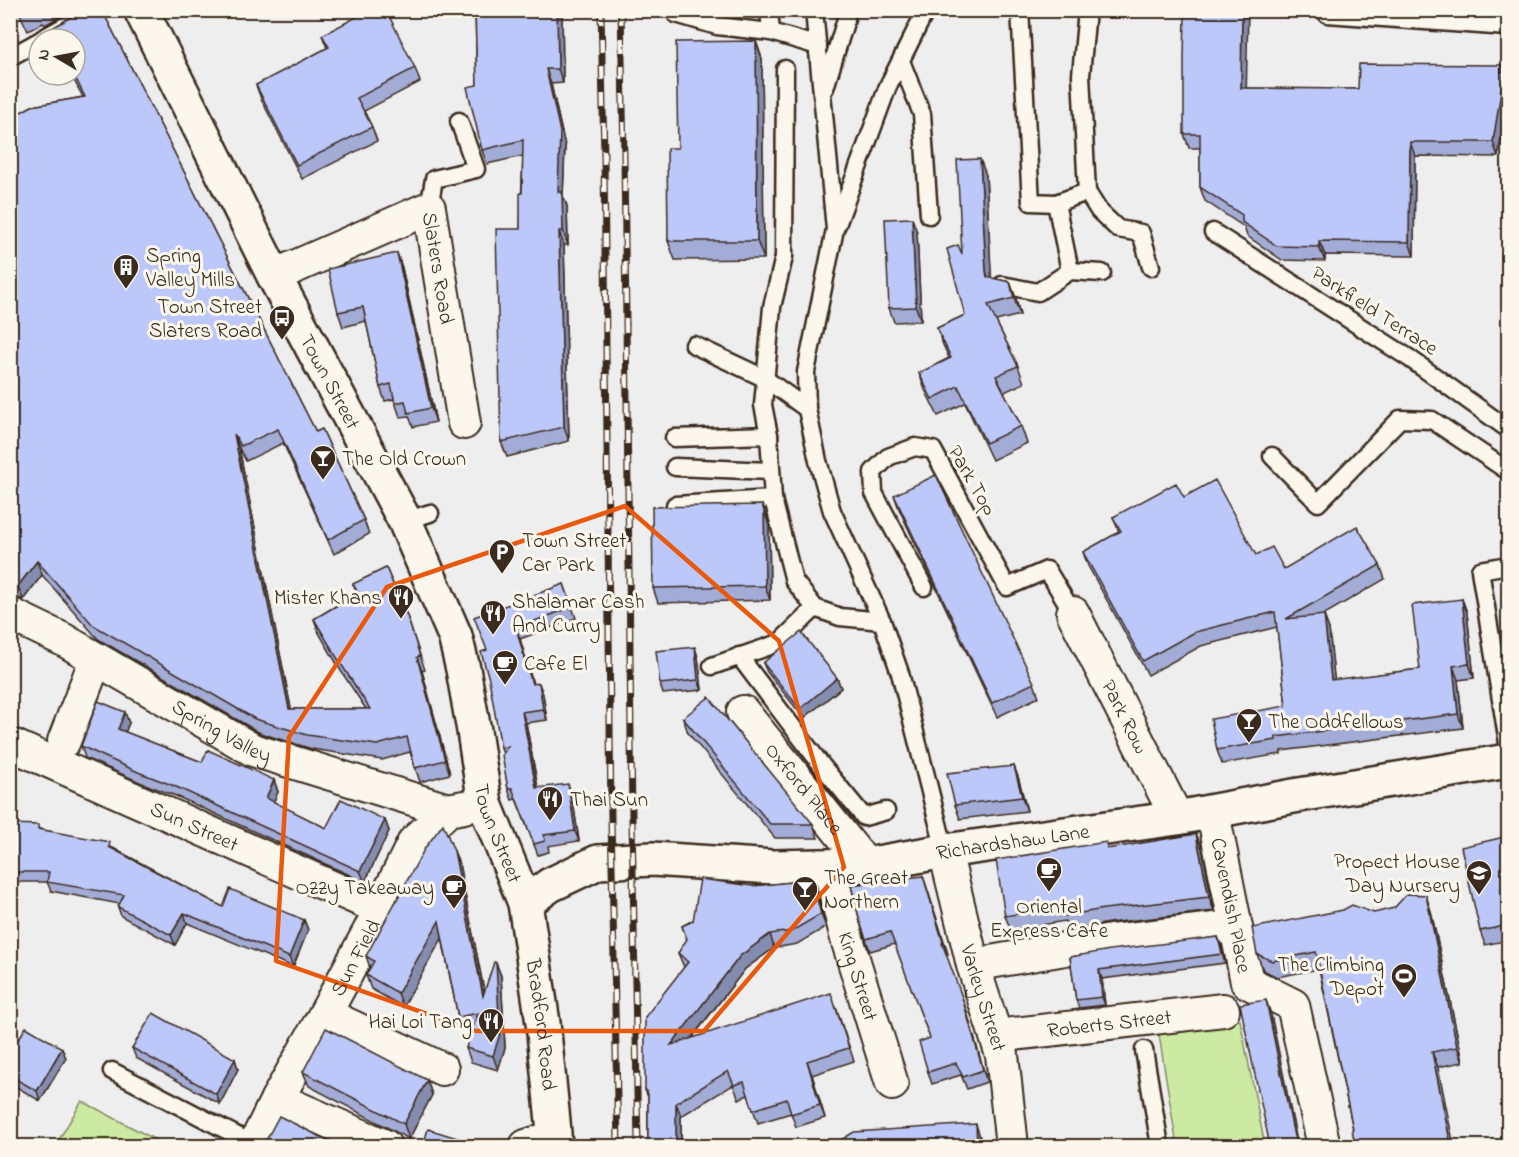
<svg xmlns="http://www.w3.org/2000/svg" width="1519" height="1157" font-family="'Indie Flower',sans-serif">
  <rect width="100%" height="100%" fill="#efeeef"/>
  <filter id="ink" filterUnits="userSpaceOnUse"><feTurbulence type="fractalNoise" baseFrequency=".0167" numOctaves="2"/><feDisplacementMap in="SourceGraphic" scale="12" xChannelSelector="R" yChannelSelector="G"/><feConvolveMatrix kernelMatrix="1 2 1 2 8 2 1 2 1" color-interpolation-filters="sRGB"/></filter>
  <g filter="url(#ink)">
    <g fill="#cceaa2" stroke="#848a60" stroke-width="1.5">
      <polygon points="1240,1020 1265,1146 1177,1146 1158,1029"/>
      <polygon points="82,1101 167,1146 55,1146"/>
    </g>
    <g fill="none" stroke-linecap="round" stroke-linejoin="round">
      <g stroke="#3b2a1e" stroke-width="21">
        <g id="service">
          <polyline points="676,10 676,14 717,26 771,32 818,46"/>
          <polyline points="769,10 771,32"/>
          <polyline points="814,10 835,229 806,372 807,409 818,461 832,511 882,621 900,673 945,851"/>
          <polyline points="1020,10 1031,202 1056,203 1087,192"/>
          <polyline points="1087,10 1081,75 1087,192 1099,211 1118,229 1141,233 1151,267"/>
          <polyline points="1327,14 1508,27"/>
          <polyline points="42,39 93,10"/>
          <polyline points="10,57 39,41"/>
          <polyline points="901,61 922,114 929,215"/>
          <polyline points="785,69 784,257 772,307 763,405 769,435 773,499 794,581 815,608 840,617 882,621"/>
          <polyline points="825,88 846,19 846,10"/>
          <polyline points="1056,203 1070,271"/>
          <polyline points="429,208 434,179 476,169 459,121"/>
          <polyline points="837,225 888,86 926,10"/>
          <polyline points="1213,232 1409,358 1508,429"/>
          <polyline points="1002,285 1038,292 1070,271 1102,273"/>
          <polyline points="694,345 764,378 807,409"/>
          <polyline points="674,438 769,435"/>
          <polyline points="1272,456 1318,503 1400,419 1432,420 1508,471"/>
          <polyline points="675,467 770,471"/>
          <polyline points="675,505 773,499"/>
          <polyline points="405,521 430,513"/>
          <polyline points="1508,565 1480,570 1508,743"/>
          <polyline points="924,587 874,493 873,472 888,457 915,447 933,450 1007,587 1047,570 1073,613"/>
          <polyline points="739,656 823,767 864,817 886,811"/>
          <polyline points="712,666 779,643 815,608"/>
          <polyline points="1144,1050 1160,1146"/>
          <polyline points="112,1071 255,1145"/>
        </g>
      </g>
      <g stroke="#3b2a1e" stroke-width="36">
        <g id="minor">
          <path id="s1" d="M274 276 429 208 464 423"/>
          <path id="s2" d="M1073 613 1177 818"/>
          <path id="s3" d="M10 614 64 640 253 750 448 810"/>
          <path id="s4" d="M743 712 866 865"/>
          <polyline points="64,741 96,659"/>
          <path id="s5" d="M10 744 381 909"/>
          <path id="s6" d="M1213 813 1247 982 1293 1005 1324 1146"/>
          <path id="s7" d="M945 851 973 965 1002 1055 1012 1146"/>
          <path id="s8" d="M829 866 847 939 892 1084"/>
          <polyline points="973,965 1111,941 1215,929"/>
          <polyline points="325,1014 442,1069"/>
          <path id="s9" d="M996 1036 1223 1010"/>
          <polyline points="277,1099 385,1146"/>
          <path id="s10" d="M254 1146 277 1099 325 1014 381 909 414 842 448 810 464 807"/>
          <polyline points="526,1146 554,1137"/>
        </g>
      </g>
      <g stroke="#3b2a1e" stroke-width="38">
        <g id="secondary">
          <path id="s11" d="M141 10 274 276 405 521 455 636 463 669 474 731 485 804 525 903 543 1023 553 1121 555 1146"/>
          <path id="s12" d="M525 903 550 885 598 862 652 859 773 867 866 865 945 851 1177 818 1299 795 1508 761"/>
        </g>
      </g>
      <use href="#service" stroke="#fbf7ec" stroke-width="16"/>
      <use href="#minor" stroke="#fbf7ec" stroke-width="32"/>
      <use href="#secondary" stroke="#fbf7ec" stroke-width="33"/>
      <g stroke="#3b2a1e" stroke-width="7">
        <g id="rail">
          <polyline points="601,10 604,157 611,819 618,1146"/>
          <polyline points="621,10 624,156 632,819 638,1146"/>
        </g>
      </g>
      <use href="#rail" stroke="#fbf7ec" stroke-width="4.5" stroke-dasharray="14" stroke-linecap="butt"/>
    </g>
    <g fill="#a3acd7" stroke="#3b2a1e" stroke-width="1.5">
      <polygon points="18,10 71,10 45,25 43,23 28,31"/>
      <polygon points="83,10 102,10 316,432 322,429 364,520 369,534 334,554 283,443 246,461 239,448 291,709 366,709 341,671 319,633 314,619 357,593 353,584 386,568 407,616 425,670 422,671 450,774 420,782 410,752 382,760 312,749 260,733 98,639 42,575 23,600 16,597 10,593 10,116 12,117 32,106 83,97 71,75 75,75 75,39 53,39 49,30"/>
      <polygon points="475,10 562,10 563,83 551,84 565,146 563,196 567,206 568,245 564,245 569,441 507,457 501,442 520,229 523,156 487,164 482,150 477,85"/>
      <polygon points="322,35 415,68 420,82 364,111 372,127 377,141 302,179 261,99 256,85 327,48"/>
      <polygon points="756,41 762,59 764,259 675,260 668,241 678,148"/>
      <polygon points="1504,72 1509,84 1509,91 1498,157 1415,156 1414,256 1325,255 1325,261 1282,260 1247,236 1244,227 1205,201 1200,187 1200,148 1189,148 1184,134 1246,88 1358,89"/>
      <polygon points="986,175 991,278 1010,282 1020,315 996,321 1018,366 1024,383 1004,392 1021,426 1027,443 992,460 965,403 938,416 925,390 919,373 949,358 943,345 937,328 965,315 962,254"/>
      <polygon points="917,232 921,321 894,322 889,308"/>
      <polygon points="397,253 402,268 436,422 413,427 409,416 400,417 394,399 385,401 380,387 366,321 343,327 338,312"/>
      <polygon points="894,495 1034,683 1039,697 997,717 899,509"/>
      <polygon points="1184,497 1256,555 1284,569 1380,565 1385,579 1323,615 1329,629 1334,680 1420,669 1462,599 1467,613 1474,678 1458,680 1463,728 1281,751 1281,754 1222,764 1217,750 1286,706 1277,627 1201,646 1148,675 1088,566 1083,552 1119,532 1113,517"/>
      <polygon points="762,505 769,525 770,600 658,603 653,588"/>
      <polygon points="564,584 576,618 520,639 533,684 543,694 547,720 526,723 538,788 572,795 579,841 548,846 549,852 538,855 516,799 512,800 508,789 503,754 501,748 487,650"/>
      <polygon points="698,657 702,690 663,694 660,684"/>
      <polygon points="763,663 837,678 841,688 804,718 767,672"/>
      <polygon points="683,718 813,824 818,838 775,838 688,733"/>
      <polygon points="129,723 125,732 202,762 274,780 278,792 273,802 326,828 385,820 389,831 365,882 176,796 142,783 85,758 81,746"/>
      <polygon points="1014,766 1019,780 1027,811 960,819 955,805"/>
      <polygon points="10,824 40,829 113,848 223,907 304,920 308,930 293,967 187,923 175,945 121,916 118,907 120,904 51,891 47,882 10,882"/>
      <polygon points="1196,834 1202,848 1214,911 1109,923 1069,930 1065,921 1011,930 1005,916 1108,849"/>
      <polygon points="1509,836 1509,940 1485,945 1480,931"/>
      <polygon points="454,851 459,864 484,992 496,963 501,976 505,1048 498,1070 471,1062 466,1048 473,1029 463,1030 458,1017 442,938 403,1007 371,989 366,975 370,968 366,956"/>
      <polygon points="923,876 948,954 946,955 966,1009 987,1082 967,1089 961,1075 932,1084 928,1072 930,1038 895,944 870,951 860,922"/>
      <polygon points="812,880 817,893 826,927 797,944 774,948 745,969 692,1038 836,1007 854,1061 812,1075 825,1118 796,1127 791,1113 758,1123 748,1095 739,1099 733,1085 681,1116 681,1146 644,1146 648,1142 648,1097 645,1090 684,967 678,953 687,940 682,926 753,886"/>
      <polygon points="1431,911 1463,1062 1438,1067 1353,1129 1319,969 1277,977 1263,970 1257,954 1374,913"/>
      <polygon points="1218,937 1221,945 1225,963 1102,979 1105,1005 1079,1008 1076,1000 1070,957"/>
      <polygon points="132,1048 235,1059 238,1069 220,1104 136,1058"/>
      <polygon points="10,1053 66,1058 40,1101 10,1083"/>
      <polygon points="303,1072 427,1080 432,1095 409,1139 309,1086"/>
    </g>
    <g fill="#848caf" stroke="#3b2a1e" stroke-width="1.5">
      <polygon points="557,10 562,10 563,83 558,69"/>
      <polygon points="1242,10 1248,10 1246,102 1241,88"/>
      <polygon points="756,41 762,59 764,259 757,241"/>
      <polygon points="1501,65 1509,84 1509,91 1498,157 1493,142"/>
      <polygon points="546,69 551,84 565,146 563,196 567,206 568,245 563,231"/>
      <polygon points="1410,142 1415,156 1414,256 1409,242"/>
      <polygon points="980,159 986,175 992,288 993,293 986,271"/>
      <polygon points="912,218 917,232 921,321 916,307"/>
      <polygon points="559,231 564,245 569,441 564,427"/>
      <polygon points="1319,241 1325,255 1325,261 1319,247"/>
      <polygon points="397,253 402,268 436,422 431,408"/>
      <polygon points="1010,282 1016,298 1020,315 1014,298"/>
      <polygon points="234,434 239,448 294,723 289,709"/>
      <polygon points="762,505 769,525 770,600 765,586"/>
      <polygon points="37,561 42,575 23,600 18,586"/>
      <polygon points="1462,599 1467,613 1474,678 1469,664"/>
      <polygon points="1324,615 1329,629 1336,694 1331,680"/>
      <polygon points="516,628 520,639 536,695 532,684"/>
      <polygon points="695,647 698,657 702,690 698,680"/>
      <polygon points="417,657 422,671 450,774 445,760"/>
      <polygon points="1453,666 1458,680 1463,728 1458,714"/>
      <polygon points="837,678 841,688 804,718 800,709"/>
      <polygon points="539,683 543,694 547,720 543,709"/>
      <polygon points="125,712 129,723 122,740 118,729"/>
      <polygon points="522,712 526,723 540,799 536,788"/>
      <polygon points="1014,766 1019,780 1027,811 1022,797"/>
      <polygon points="274,780 278,792 270,810 266,798"/>
      <polygon points="568,784 572,795 579,841 575,831"/>
      <polygon points="385,820 389,831 365,882 360,871"/>
      <polygon points="1196,834 1202,848 1214,911 1209,897"/>
      <polygon points="454,851 459,864 488,1010 483,996"/>
      <polygon points="923,876 927,888 948,954 943,942"/>
      <polygon points="812,880 817,893 826,927 821,914"/>
      <polygon points="1426,895 1431,911 1463,1062 1457,1047"/>
      <polygon points="184,913 187,923 175,945 171,935"/>
      <polygon points="304,920 308,930 293,967 289,957"/>
      <polygon points="439,921 444,935 403,1007 398,993"/>
      <polygon points="770,934 774,948 745,969 676,1058 671,1045 740,956"/>
      <polygon points="1218,937 1221,945 1225,963 1222,954"/>
      <polygon points="496,963 501,976 505,1048 498,1070 493,1056"/>
      <polygon points="1099,970 1102,979 1105,1005 1102,997"/>
      <polygon points="962,997 966,1009 987,1082 983,1070"/>
      <polygon points="1266,1000 1271,1014 1298,1146 1296,1146"/>
      <polygon points="62,1048 66,1058 40,1101 37,1091"/>
      <polygon points="1432,1052 1438,1067 1454,1146 1451,1146"/>
      <polygon points="235,1059 238,1069 220,1104 216,1094"/>
      <polygon points="807,1061 812,1075 825,1118 820,1105"/>
      <polygon points="427,1080 432,1095 409,1139 404,1124"/>
      <polygon points="676,1103 681,1116 681,1146 676,1146"/>
      <polygon points="976,1124 980,1137 981,1146 977,1146"/>
    </g>
    <g fill="#bdc8fa" stroke="#3b2a1e" stroke-width="1.5">
      <polygon points="83,10 102,10 316,432 322,429 364,520 328,540 278,429 241,446 234,434 289,709 370,709 336,656 314,619 358,593 353,584 386,568 407,616 420,656 417,657 445,760 415,768 407,737 377,745 307,735 255,719 93,625 37,561 18,586 10,583 10,116 12,117 32,106 85,97 74,75 75,75 75,39 54,39 49,30"/>
      <polygon points="370,10 386,10 415,68 357,98 372,127 297,165 256,85 329,47 322,35"/>
      <polygon points="475,10 557,10 558,69 546,69 560,132 558,192 562,192 563,231 559,231 564,427 501,442 496,229 520,229 520,193 522,193 523,140 482,150 467,87 477,85"/>
      <polygon points="1201,10 1242,10 1241,88 1358,89 1359,64 1501,65 1501,72 1504,72 1493,142 1410,142 1409,242 1319,241 1319,247 1277,246 1242,222 1242,215 1200,187 1200,134 1184,134 1184,56 1185,14 1201,15"/>
      <polygon points="756,41 757,241 668,241 667,148 678,148 676,42"/>
      <polygon points="980,159 986,271 987,277 1010,282 1014,298 988,305 1018,366 996,376 1021,426 986,443 958,386 932,399 919,373 951,358 937,328 965,315 947,249 958,245 962,254 957,160"/>
      <polygon points="912,218 916,307 889,308 885,219"/>
      <polygon points="397,253 431,408 408,413 405,401 395,403 391,384 380,387 363,307 338,312 328,269"/>
      <polygon points="936,475 1034,683 992,703 894,495"/>
      <polygon points="1215,480 1256,555 1272,547 1284,569 1357,526 1380,565 1286,619 1324,615 1331,680 1420,669 1412,605 1462,599 1469,664 1453,666 1458,714 1276,737 1276,740 1217,750 1211,719 1286,706 1275,612 1195,632 1143,661 1083,552 1121,531 1113,517 1176,483 1184,497"/>
      <polygon points="762,505 764,511 765,586 653,588 652,507"/>
      <polygon points="564,584 572,607 516,628 532,684 539,683 543,709 522,712 536,788 568,784 575,831 544,835 545,841 534,844 512,788 508,789 502,755 508,746 501,748 489,679 481,652 487,650 474,617"/>
      <polygon points="801,632 837,678 800,709 763,663"/>
      <polygon points="695,647 698,680 660,684 656,651"/>
      <polygon points="709,697 813,824 770,824 683,718"/>
      <polygon points="98,701 125,712 118,729 202,762 208,750 274,780 266,798 326,828 341,799 385,820 360,871 172,785 138,772 81,746"/>
      <polygon points="1014,766 1022,797 955,805 947,773"/>
      <polygon points="10,824 38,825 38,829 110,842 109,847 223,907 230,889 304,920 289,957 184,913 171,935 118,907 124,895 47,882 49,872 10,872"/>
      <polygon points="443,824 454,851 483,996 494,962 496,963 500,1034 493,1056 466,1048 478,1013 458,1017 439,921 398,993 366,975 374,961 366,956 425,848"/>
      <polygon points="1196,834 1209,897 1104,909 1064,916 1062,907 1005,916 996,860 1106,842 1107,849"/>
      <polygon points="1509,836 1509,925 1480,931 1461,847"/>
      <polygon points="923,876 943,942 942,943 962,997 983,1070 963,1077 956,1063 928,1072 919,1042 930,1038 890,932 866,939 860,922 851,885"/>
      <polygon points="700,879 753,886 812,880 821,914 792,931 770,934 740,956 671,1045 831,993 849,1048 807,1061 820,1105 791,1114 787,1099 753,1110 744,1082 734,1085 728,1071 676,1103 676,1146 644,1146 644,1142 648,1142 648,1094 645,1090 645,1017 688,962 678,953 687,939 682,926 693,921"/>
      <polygon points="1407,894 1426,895 1457,1047 1432,1052 1451,1146 1355,1146 1352,1129 1353,1129 1316,952 1272,961 1257,954 1252,928 1343,910 1352,905 1374,913 1394,908"/>
      <polygon points="1218,937 1222,954 1099,970 1102,997 1076,1000 1070,957 1110,950"/>
      <polygon points="1266,1000 1296,1146 1270,1146 1240,1004"/>
      <polygon points="153,1013 235,1059 216,1094 132,1048"/>
      <polygon points="26,1027 62,1048 37,1091 10,1076 10,1053"/>
      <polygon points="326,1028 427,1080 404,1124 303,1072"/>
      <polygon points="279,1116 339,1146 263,1146"/>
      <polygon points="976,1124 977,1146 831,1146 854,1132"/>
      <polygon points="428,1129 470,1142 468,1146 423,1146"/>
    </g>
  </g>
  <path fill="none" stroke="#e8590c" stroke-width="4.5" stroke-linejoin="round" d="M625 506 779 641 844 867 704 1031H476L276 961 289 737 387 587Z"/>
  <defs>
    <g id="building-pin" transform="scale(1.35)"><path d="M0 17L-7.5 6A9.5 9.5 0 1 1 7.5 6Z" fill="#3b2a1e" stroke="#fbf7ec"/><path d="M-4-6H4V6H1V3H-1V6H-4ZM-2.5-4.3h1.7v1.8h-1.7ZM.8-4.3h1.7v1.8H.8ZM-2.5-1h1.7V.8h-1.7ZM.8-1h1.7V.8H.8Z" fill="#fff"/></g>
    <g id="bus-pin" transform="scale(1.35)"><path d="M0 17L-7.5 6A9.5 9.5 0 1 1 7.5 6Z" fill="#3b2a1e" stroke="#fbf7ec"/><path d="M-5-6H5V4H4V6H2V4H-2V6H-4V4H-5ZM-3.5-4V0h7V-4ZM-3.5 1.2v1.5H-2V1.2ZM2 1.2v1.5H3.5V1.2Z" fill="#fff"/></g>
    <g id="bar-pin" transform="scale(1.35)"><path d="M0 17L-7.5 6A9.5 9.5 0 1 1 7.5 6Z" fill="#3b2a1e" stroke="#fbf7ec"/><path d="M-6-5H6L.8 .8V4.5H3.5V6h-7V4.5H-.8V.8Z" fill="#fff"/></g>
    <g id="parking-pin" transform="scale(1.35)"><path d="M0 17L-7.5 6A9.5 9.5 0 1 1 7.5 6Z" fill="#3b2a1e" stroke="#fbf7ec"/><path d="M-3.5-5.5H1a3.5 3.5 0 0 1 0 7H-1V5.5H-3.5ZM-1-3.4V-.6H.8a1.4 1.4 0 0 0 0-2.8Z" fill="#fff"/></g>
    <g id="restaurant-pin" transform="scale(1.35)"><path d="M0 17L-7.5 6A9.5 9.5 0 1 1 7.5 6Z" fill="#3b2a1e" stroke="#fbf7ec"/><path d="M-5-6h1v4h1v-4h1v4h1v-4h1v5L-1.5 .5V6h-2V.5L-5-1ZM5-6V6H3V1.5H1.5Q1.5-4 5-6Z" fill="#fff"/></g>
    <g id="cafe-pin" transform="scale(1.35)"><path d="M0 17L-7.5 6A9.5 9.5 0 1 1 7.5 6Z" fill="#3b2a1e" stroke="#fbf7ec"/><path d="M-5.5-4.5H6V0H3Q3 3.5 0 3.5H-2.5Q-5.5 3.5-5.5 0ZM3-3.2v2h1.7v-2ZM-6 4.5H4V6H-6Z" fill="#fff"/></g>
    <g id="school-pin" transform="scale(1.35)"><path d="M0 17L-7.5 6A9.5 9.5 0 1 1 7.5 6Z" fill="#3b2a1e" stroke="#fbf7ec"/><path d="M0-5L7-2L0 1L-7-2ZM-4 1L0 2.5L4 1V4Q0 6-4 4Z" fill="#fff"/></g>
    <g id="stadium-pin" transform="scale(1.35)"><path d="M0 17L-7.5 6A9.5 9.5 0 1 1 7.5 6Z" fill="#3b2a1e" stroke="#fbf7ec"/><path d="M0-5a6.5 5 0 1 0 0 10a6.5 5 0 1 0 0-10ZM-3.5-1.8h7v3.6h-7Z" fill="#fff"/></g>
  </defs>
  <g fill-rule="evenodd">
    <use href="#building-pin" x="126" y="267"/>
    <use href="#bus-pin" x="282" y="318"/>
    <use href="#bar-pin" x="323" y="458"/>
    <use href="#parking-pin" x="502" y="552"/>
    <use href="#restaurant-pin" x="401" y="597"/>
    <use href="#restaurant-pin" x="493" y="613"/>
    <use href="#cafe-pin" x="505" y="663"/>
    <use href="#bar-pin" x="1249" y="721"/>
    <use href="#restaurant-pin" x="550" y="799"/>
    <use href="#cafe-pin" x="1049" y="870"/>
    <use href="#school-pin" x="1479" y="873"/>
    <use href="#cafe-pin" x="454" y="887"/>
    <use href="#bar-pin" x="805" y="889"/>
    <use href="#stadium-pin" x="1404" y="976"/>
    <use href="#restaurant-pin" x="491" y="1021"/>
  </g>
  <g text-anchor="middle" stroke-width="6" stroke-linejoin="round" paint-order="stroke">
    <g font-size="21" fill="#3b2a1e" stroke="#fbf7ec" text-anchor="start">
      <text x="146" y="262">Spring<tspan x="146" dy="24">Valley Mills</tspan></text>
      <text x="262" y="313" text-anchor="end">Town Street<tspan x="262" dy="24">Slaters Road</tspan></text>
      <text x="342" y="465">The Old Crown</text>
      <text x="522" y="547">Town Street<tspan x="522" dy="24">Car Park</tspan></text>
      <text x="382" y="604" text-anchor="end">Mister Khans</text>
      <text x="512" y="608">Shalamar Cash<tspan x="512" dy="24">And Curry</tspan></text>
      <text x="524" y="670">Cafe El</text>
      <text x="1268" y="728">The Oddfellows</text>
      <text x="570" y="806">Thai Sun</text>
      <text x="1460" y="868" text-anchor="end">Propect House<tspan x="1460" dy="24">Day Nursery</tspan></text>
      <text x="824" y="884">The Great<tspan x="824" dy="24">Northern</tspan></text>
      <text x="434" y="894" text-anchor="end">Ozzy Takeaway</text>
      <text x="1049" y="913" text-anchor="middle">Oriental<tspan x="1049" dy="24">Express Cafe</tspan></text>
      <text x="1384" y="971" text-anchor="end">The Climbing<tspan x="1384" dy="24">Depot</tspan></text>
      <text x="472" y="1028" text-anchor="end">Hai Loi Tang</text>
    </g>
    <g font-size="21" fill="#3b2a1e" stroke="#fbf7ec">
      <text dy="7" stroke="none"><textPath href="#s1" startOffset="230">Slaters Road</textPath></text>
      <text transform="translate(1375 310) rotate(33)" y="7">Parkfield Terrace</text>
      <text dy="7" stroke="none"><textPath href="#s11" startOffset="417">Town Street</textPath></text>
      <text transform="translate(973 480) rotate(60)" y="7">Park Top</text>
      <text dy="7" stroke="none"><textPath href="#s2" startOffset="116">Park Row</textPath></text>
      <text dy="7" stroke="none"><textPath href="#s3" startOffset="242">Spring Valley</textPath></text>
      <text dy="7" stroke="none"><textPath href="#s4" startOffset="98">Oxford Place</textPath></text>
      <text dy="7" stroke="none"><textPath href="#s5" startOffset="202">Sun Street</textPath></text>
      <text dy="7" stroke="none"><textPath href="#s11" startOffset="903">Town Street</textPath></text>
      <text dy="7" stroke="none"><textPath href="#s12" startOffset="501">Richardshaw Lane</textPath></text>
      <text dy="7" stroke="none"><textPath href="#s6" startOffset="94">Cavendish Place</textPath></text>
      <text dy="7" stroke="none"><textPath href="#s10" startOffset="214">Sun Field</textPath></text>
      <text dy="7" stroke="none"><textPath href="#s8" startOffset="114">King Street</textPath></text>
      <text dy="7" stroke="none"><textPath href="#s7" startOffset="152">Varley Street</textPath></text>
      <text dy="7" stroke="none"><textPath href="#s9" startOffset="114">Roberts Street</textPath></text>
      <text dy="7" stroke="none"><textPath href="#s11" startOffset="1101">Bradford Road</textPath></text>
    </g>
  </g>
  <rect width="1519" height="1157" fill="none" stroke="#fbf7ec" stroke-width="36"/>
  <rect x="18" y="18" width="1483" height="1121" fill="none" stroke="#3b2a1e" stroke-width="2" filter="url(#ink)"/>
  <g transform="translate(57 57) rotate(280)"><circle r="28" fill="#fbf7ec" stroke="#aea59a" stroke-width="1.5"/>
  <path d="M0-4.5L10 22L0 15L-10 22Z" fill="#3b2a1e"/>
  <text y="-9" font-size="16" font-weight="bold" text-anchor="middle" fill="#3b2a1e">N</text>
  </g>
</svg>
